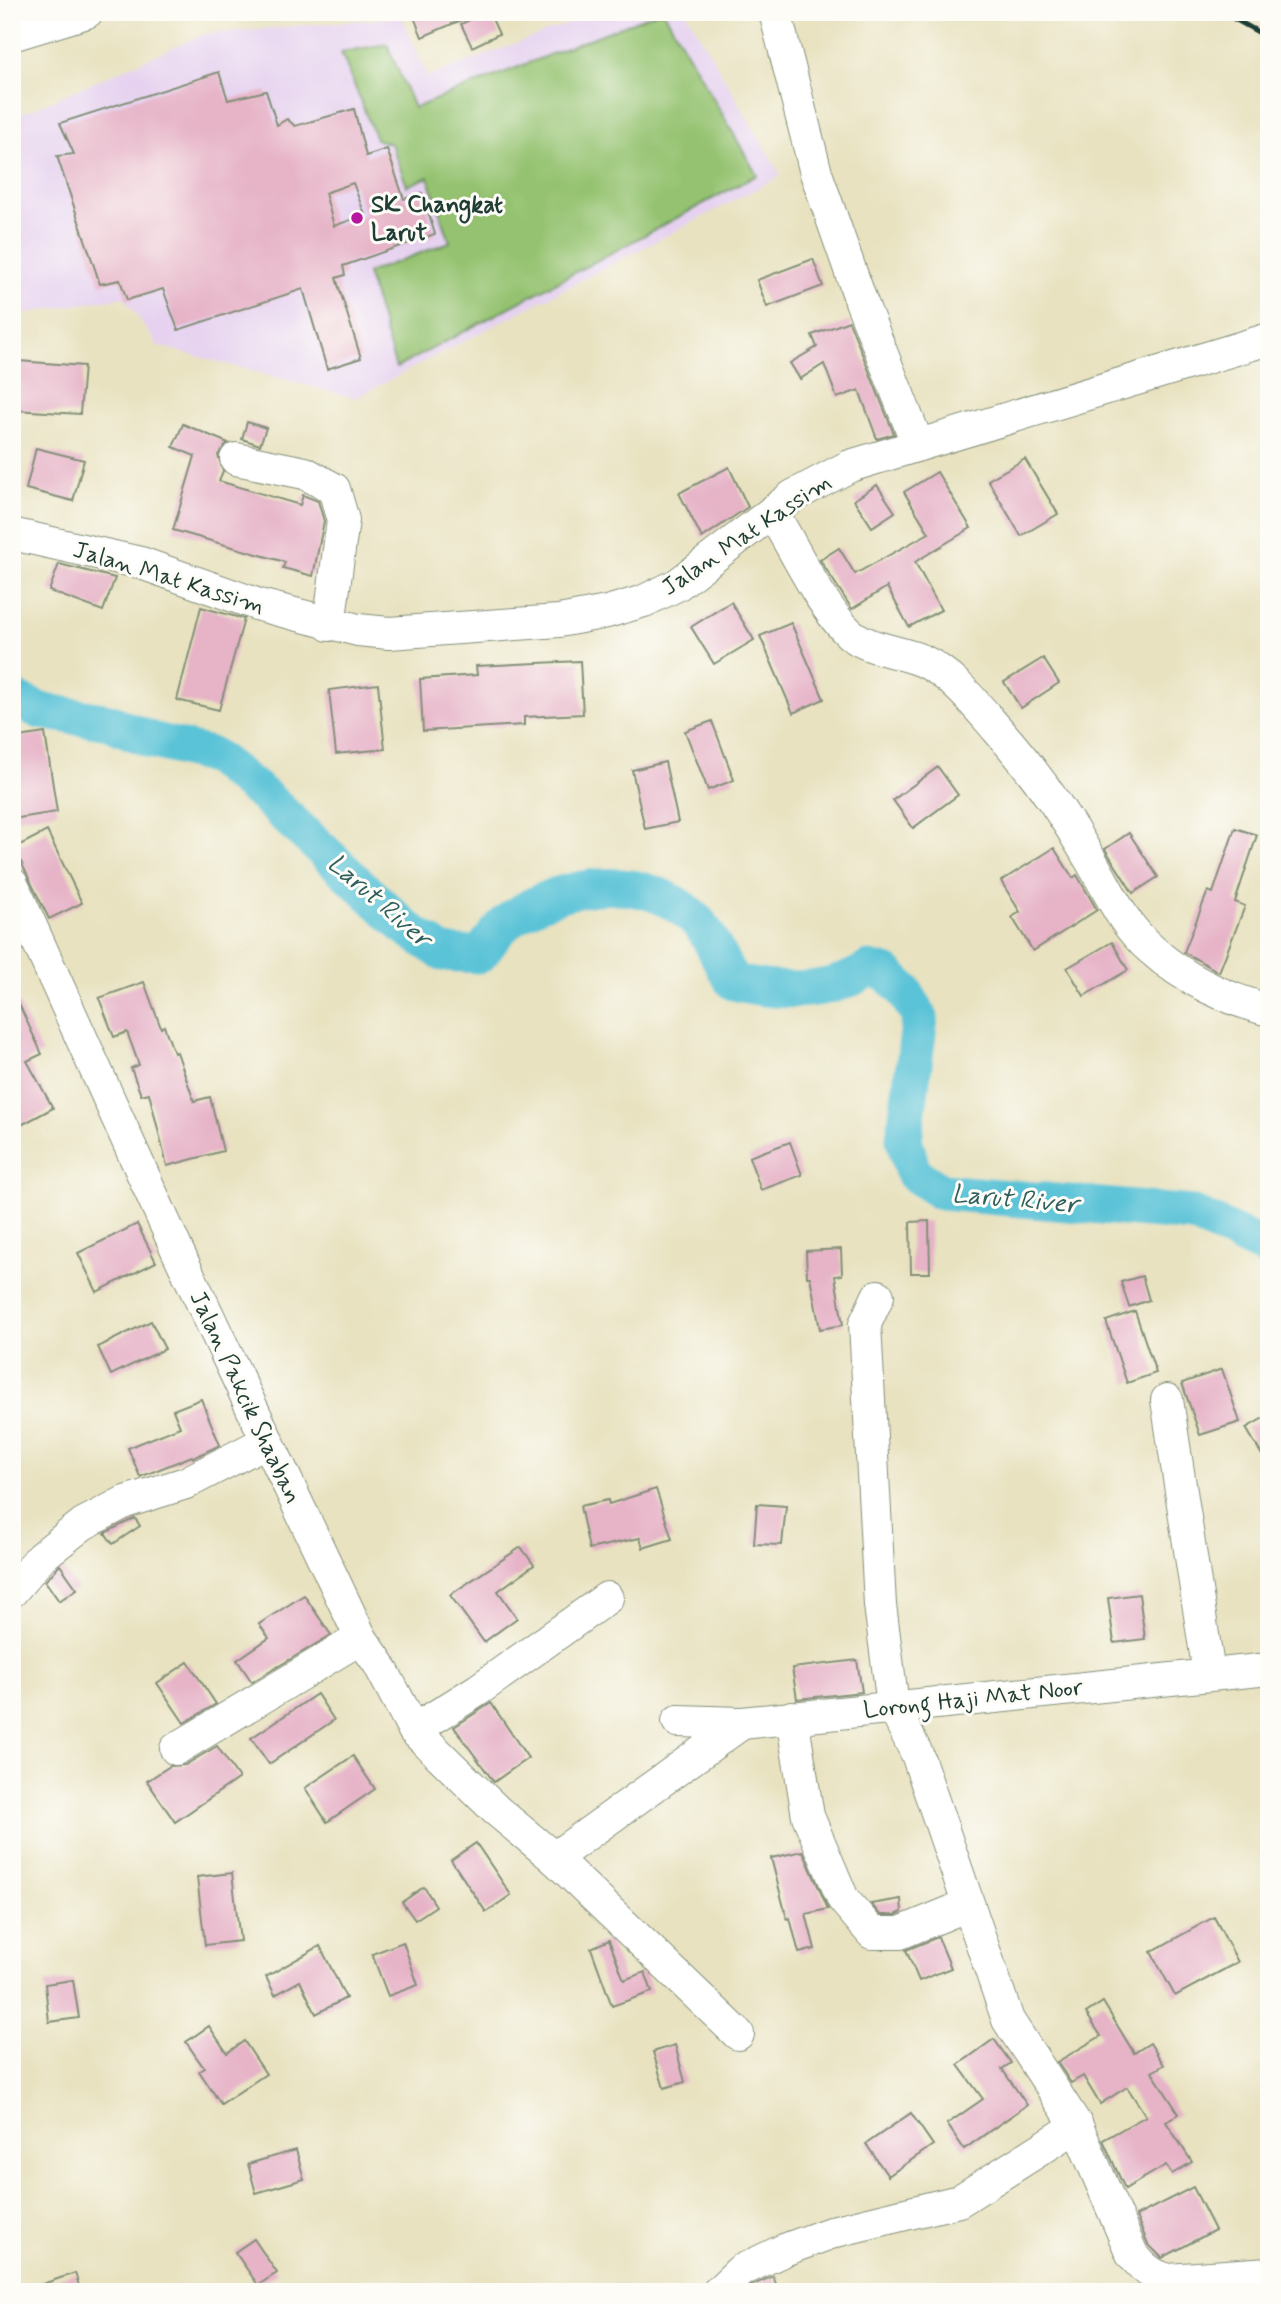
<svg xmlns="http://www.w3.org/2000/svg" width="1281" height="2304" font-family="Mynerve,sans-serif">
  <rect width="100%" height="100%" fill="#fdfcf7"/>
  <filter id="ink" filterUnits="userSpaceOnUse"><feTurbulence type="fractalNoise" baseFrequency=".0143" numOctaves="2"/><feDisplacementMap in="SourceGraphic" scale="14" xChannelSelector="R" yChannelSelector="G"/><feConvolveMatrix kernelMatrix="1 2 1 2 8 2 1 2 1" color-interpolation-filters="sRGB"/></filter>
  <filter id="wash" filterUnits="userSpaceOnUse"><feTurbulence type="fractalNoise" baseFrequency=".00686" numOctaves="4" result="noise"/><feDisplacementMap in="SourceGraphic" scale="28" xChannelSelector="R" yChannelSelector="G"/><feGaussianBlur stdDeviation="1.57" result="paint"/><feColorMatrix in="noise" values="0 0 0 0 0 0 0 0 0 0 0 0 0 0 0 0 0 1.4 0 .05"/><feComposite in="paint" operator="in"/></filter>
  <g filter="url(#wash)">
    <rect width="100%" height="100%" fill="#e8e2c0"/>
    <polygon fill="#e6d2f0" points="599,12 686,12 781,176 355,398 158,346 124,297 14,315 12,118 204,34 402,17 428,77"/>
    <polygon fill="#94c270" stroke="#5a8052" stroke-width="2" points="658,12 664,12 757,175 396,368 367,273 450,242 428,177 407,186 391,144 376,139 341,52 387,44 414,108"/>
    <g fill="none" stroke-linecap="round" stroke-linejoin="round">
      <path stroke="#5ac3d7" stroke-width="37" d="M12 698 41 711 109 722 151 740 213 756 263 795 405 927 443 953 479 955C489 944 498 928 511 919 563 881 644 871 694 918 712 935 719 962 733 982 778 993 828 995 869 969L886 973 904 990 920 1018 904 1139 913 1173 941 1192 1193 1214 1269 1250"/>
    </g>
    <g id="blocks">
      <g fill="#e6b3c7" fill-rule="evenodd">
        <polygon points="412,12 480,12 422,37"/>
        <polygon points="486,12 489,12 499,34 472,47 461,24"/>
        <path d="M219 72 228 100 266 91 277 125 287 119 295 126 354 109 366 156 387 149 404 199 422 193 435 234 343 266 345 275 336 278 361 358 327 369 303 289 178 330 163 289 127 300 120 280 100 284 57 156 74 154 60 123ZM353 183 365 215 334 226 325 193Z"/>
        <polygon points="813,259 823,286 767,307 757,280"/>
        <polygon points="849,321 894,434 877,439 859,390 837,398 824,364 800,379 790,363 817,347 812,335"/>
        <polygon points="18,361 84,366 80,414 14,410"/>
        <polygon points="247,422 266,428 260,445 242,439"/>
        <polygon points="183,424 228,443 218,455 223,471 219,481 300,505 303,495 318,501 324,521 313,576 283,568 285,562 173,530 195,456 173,447"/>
        <polygon points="36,448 84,460 73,501 26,489"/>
        <polygon points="1025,459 1058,514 1021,536 988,480"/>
        <polygon points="729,467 748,507 702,538 679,493"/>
        <polygon points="937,472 971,528 915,562 941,610 909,627 887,587 852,609 820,560 839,548 855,574 929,533 904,492"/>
        <polygon points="877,485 895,512 872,527 854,500"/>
        <polygon points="59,564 115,578 103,611 49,591"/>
        <polygon points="731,602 754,640 714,664 691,627"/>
        <polygon points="201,607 244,619 219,710 177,700"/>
        <polygon points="791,623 824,699 793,713 760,636"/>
        <polygon points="1043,658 1059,683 1021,708 1004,682"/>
        <polygon points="580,661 583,714 524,717 524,725 423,731 420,679 477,675 476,666"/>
        <polygon points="378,684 385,749 336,754 329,690"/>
        <polygon points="712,721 734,780 708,790 685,731"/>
        <polygon points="45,733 57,812 12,819 12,738"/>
        <polygon points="665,762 678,822 645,829 632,770"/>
        <polygon points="938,767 958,795 913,828 893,800"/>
        <polygon points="1235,828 1257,835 1235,902 1245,906 1219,972 1184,952 1208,891 1213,893"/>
        <polygon points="47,831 82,903 49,919 14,848"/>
        <polygon points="1129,833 1158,877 1133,893 1105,849"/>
        <polygon points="1054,848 1073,878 1077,875 1097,910 1033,951 1012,917 1020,912 1001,881"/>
        <polygon points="1112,942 1128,970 1084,996 1067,968"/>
        <polygon points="144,982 161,1028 164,1026 174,1053 177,1052 194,1101 210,1097 223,1151 167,1166 149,1093 141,1095 131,1068 139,1065 127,1032 114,1037 99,998"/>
        <polygon points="12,989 42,1054 27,1061 53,1108 12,1130"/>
        <polygon points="790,1142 802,1175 761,1190 749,1157"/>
        <polygon points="929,1221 930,1273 911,1273 910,1222"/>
        <polygon points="137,1224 156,1262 97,1292 78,1253"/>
        <polygon points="841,1249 842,1275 835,1276 843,1325 820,1329 810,1277 807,1277 806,1251"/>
        <polygon points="1142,1276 1149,1300 1129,1307 1121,1282"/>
        <polygon points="1135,1311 1156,1373 1127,1383 1106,1321"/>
        <polygon points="151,1321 165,1349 111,1375 98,1347"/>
        <polygon points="1222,1369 1240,1422 1200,1435 1182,1383"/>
        <polygon points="201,1399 220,1445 193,1458 192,1456 140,1477 128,1448 180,1427 173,1410"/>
        <polygon points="1269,1415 1269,1467 1246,1428"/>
        <polygon points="656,1489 672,1539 643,1548 640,1538 589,1549 580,1506 608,1500 609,1504"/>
        <polygon points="757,1504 786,1506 782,1545 754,1544"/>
        <polygon points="135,1518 140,1526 113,1544 105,1533"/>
        <polygon points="521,1547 534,1565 498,1591 517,1618 484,1642 450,1595"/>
        <polygon points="60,1565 77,1589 59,1601 45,1581"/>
        <polygon points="1139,1594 1145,1639 1114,1643 1108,1598"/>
        <polygon points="304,1595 331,1635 252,1682 237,1660 269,1638 259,1624"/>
        <polygon points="857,1660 862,1692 797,1699 792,1668"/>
        <polygon points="188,1662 216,1704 184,1723 157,1683"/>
        <polygon points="317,1694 334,1720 269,1764 251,1738"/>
        <polygon points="491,1703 528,1758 494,1782 454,1727"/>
        <polygon points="217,1746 239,1778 175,1822 147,1781 170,1766 185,1765"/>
        <polygon points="353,1756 375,1789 327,1822 305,1788"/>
        <polygon points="476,1843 511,1895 486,1912 451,1860"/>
        <polygon points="803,1851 828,1909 806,1914 815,1949 799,1953 790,1918 787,1919 771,1858"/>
        <polygon points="232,1873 240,1941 205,1945 197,1877"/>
        <polygon points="424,1887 436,1906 415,1920 402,1902"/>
        <polygon points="901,1899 902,1912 896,1915 880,1915 871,1904"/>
        <polygon points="1214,1917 1238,1962 1175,1996 1151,1952"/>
        <polygon points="938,1937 951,1968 919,1981 906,1950"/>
        <polygon points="609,1940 624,1980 645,1972 652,1992 612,2006 591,1948"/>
        <polygon points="403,1942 418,1985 388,1996 372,1954"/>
        <polygon points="320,1946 346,1998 316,2014 300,1981 275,1995 266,1977"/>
        <polygon points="73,1980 79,2018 49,2022 45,1984"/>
        <polygon points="1103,2002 1134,2053 1150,2043 1164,2065 1152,2072 1179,2114 1166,2122 1192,2162 1172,2174 1166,2165 1125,2189 1103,2140 1146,2116 1127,2087 1100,2104 1083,2076 1071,2083 1057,2062 1101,2036 1086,2013"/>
        <polygon points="209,2026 227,2053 244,2041 266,2074 221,2104 199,2071 204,2068 186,2042"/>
        <polygon points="994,2039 1011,2063 1002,2069 1027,2105 964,2149 947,2124 983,2099 958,2065"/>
        <polygon points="675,2045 685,2082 664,2088 653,2052"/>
        <polygon points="911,2113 933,2145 888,2176 866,2144"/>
        <polygon points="296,2150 304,2179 256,2193 248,2164"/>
        <polygon points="1193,2187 1215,2230 1162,2258 1148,2244 1136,2216"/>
        <polygon points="254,2239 277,2273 258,2285 235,2252"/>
        <polygon points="75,2273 81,2292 29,2292 28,2289"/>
        <polygon points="773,2276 779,2292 745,2292 751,2286"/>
      </g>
    </g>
  </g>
  <g filter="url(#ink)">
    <use href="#blocks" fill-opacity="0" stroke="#84907a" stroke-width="2"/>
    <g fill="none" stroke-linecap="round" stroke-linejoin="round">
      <g stroke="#84907a" stroke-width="34">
        <g id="minor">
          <polyline points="775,12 816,173 861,301 918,445"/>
          <polyline points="12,35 87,12"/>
          <polyline points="236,459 305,473 334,489 343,520 329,625"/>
          <path d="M772 512C793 546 821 607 849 633 869 650 901 651 923 661 952 674 977 706 997 729 1032 768 1061 809 1087 854 1108 888 1121 924 1152 950 1184 979 1227 999 1269 1010"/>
          <polyline points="12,534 141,563 259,605 358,630 389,633 559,621 607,612 644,601 677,585 793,496 850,466 1269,339"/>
          <polyline points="12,884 177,1250 361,1638 379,1664 414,1730 496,1810 554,1858 738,2034"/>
          <path d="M878 1296 865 1324 880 1605 893 1706 917 1754 1008 2020 1077 2126 1132 2254C1143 2268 1151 2275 1168 2280L1269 2273"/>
          <polyline points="1167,1400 1209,1674"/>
          <polyline points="12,1591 41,1557 83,1524 125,1502 186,1483 267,1441"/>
          <polyline points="792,1717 808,1816 843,1899 872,1933 900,1933 968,1905"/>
          <polyline points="678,1721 742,1723 1269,1669"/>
          <polyline points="414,1730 478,1690 607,1598"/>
          <polyline points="176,1749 361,1638"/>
          <polyline points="554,1858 742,1723"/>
          <polyline points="718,2292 740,2271 784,2250 836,2231 959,2201 1077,2126"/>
        </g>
      </g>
      <use href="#minor" stroke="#fff" stroke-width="32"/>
      <g stroke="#1f3d34" stroke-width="5">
        <polyline points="1222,12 1269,38"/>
        <polyline points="1253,12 1269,20"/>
      </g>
    </g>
  </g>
  <circle fill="#b5179e" stroke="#fdfcf7" stroke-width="2.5" cx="357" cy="218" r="7"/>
  <g text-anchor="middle" stroke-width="6" stroke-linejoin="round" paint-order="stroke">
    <g font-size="24" font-weight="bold" fill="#1f3d34" stroke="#fdfcf7" text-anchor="start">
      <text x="371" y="212">SK Changkat<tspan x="371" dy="28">Larut</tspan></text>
    </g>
    <g font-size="24" fill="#1f3d34" stroke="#fdfcf7">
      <text transform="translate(746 534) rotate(-34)" y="8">Jalan Mat Kassim</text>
      <text transform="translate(169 577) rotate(17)" y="8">Jalan Mat Kassim</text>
      <text transform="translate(246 1397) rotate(65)" y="8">Jalan Pakcik Shaaban</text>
      <text transform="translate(973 1698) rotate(-6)" y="8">Lorong Haji Mat Noor</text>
    </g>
    <g font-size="26" font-style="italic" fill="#2e5e5d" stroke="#fdfcf7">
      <text transform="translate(380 900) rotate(41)" y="9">Larut River</text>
      <text transform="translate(1015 1198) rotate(5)" y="9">Larut River</text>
    </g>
  </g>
  <rect width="1281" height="2304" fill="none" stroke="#fdfcf7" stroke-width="42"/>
</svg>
